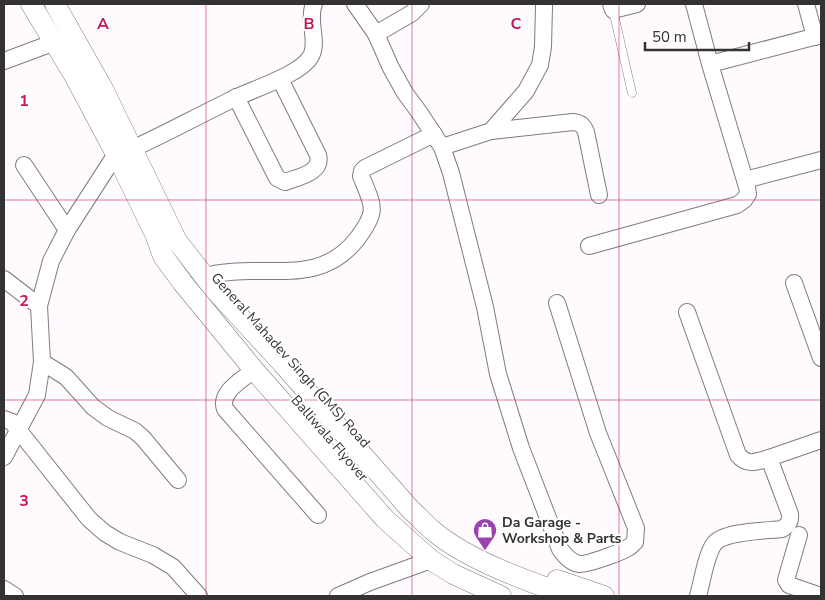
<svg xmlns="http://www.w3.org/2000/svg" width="825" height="600" font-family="'Nunito Sans',sans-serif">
  <rect width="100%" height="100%" fill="#fefafe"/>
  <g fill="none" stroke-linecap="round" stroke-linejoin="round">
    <g stroke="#807b81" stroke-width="9">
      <polyline id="service" points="613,10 632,93"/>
    </g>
    <g stroke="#807b81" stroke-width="18">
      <g id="minor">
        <polyline points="355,4 376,34"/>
        <path d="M421 4 412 13 376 34 391 68 405 93 419 112 442 147 451 173 485 307 498 374 521 448 560 549C565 556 570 562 579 564 586 565 623 552 629 547 632 546 633 543 635 542L636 528 598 433 557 303"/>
        <polyline points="611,4 613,10 637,4"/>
        <polyline points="806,4 815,37"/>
        <polyline points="4,61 55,42"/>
        <polyline points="710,64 821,35"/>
        <path d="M236 97 277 178 285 182C298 177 323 173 318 155L280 79"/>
        <path d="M491 131 573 122C581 123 583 125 586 132L599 195"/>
        <polyline points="442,147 491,131 526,91 540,65 543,47 544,6"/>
        <path d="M132 149C165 134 198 116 231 100 250 90 301 75 311 56 319 41 307 21 314 4"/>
        <polyline points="24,165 67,230"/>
        <polyline points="745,180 821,160"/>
        <polyline points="589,246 737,205 744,200 748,194 747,187 710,64 694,4"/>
        <path d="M214 274C226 272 239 271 252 271 294 271 329 275 357 239 379 210 373 206 361 176L362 171 365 168 434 134"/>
        <polyline points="4,279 39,306"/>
        <polyline points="794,283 821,358"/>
        <path d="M687 312 738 455C747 466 756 462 769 458"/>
        <polyline points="42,362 66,377 93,407 108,418 135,431 143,438 178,480"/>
        <path d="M254 370C242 380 219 392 225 409L318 515"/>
        <polyline points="4,419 12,422 89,519 105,533 120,542 153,555 173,567 199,596"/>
        <polyline points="4,457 37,395 42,362 39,306 51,261 67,230 116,154"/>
        <polyline points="799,535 786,580 789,585 821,596"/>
        <polyline points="4,589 15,596"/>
        <polyline points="338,596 370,582 431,560"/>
        <path d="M698 596C702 582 706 555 714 544 724 531 766 531 782 529 788 525 791 522 790 514L769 458 821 440"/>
      </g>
    </g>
    <g stroke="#807b81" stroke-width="21">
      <g id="tertiary">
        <polyline points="31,4 74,75 116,154 155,234 163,256 182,282 254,370 385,519 431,560 453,574 501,596"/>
        <path d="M55 4 103 89 177 241 215 290 282 363 410 509C418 516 425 524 432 530 467 560 527 581 570 596"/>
        <polyline points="557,580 604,596"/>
      </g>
    </g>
    <use href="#service" stroke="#fff" stroke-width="8"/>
    <use href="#minor" stroke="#fff" stroke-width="16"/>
    <use href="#tertiary" stroke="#fff" stroke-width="20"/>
  </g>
  <path fill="none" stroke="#c2185b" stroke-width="1" stroke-opacity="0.55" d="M206 4V596M412 4V596M619 4V596M4 200H821M4 400H821"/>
  <defs>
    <g id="shop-pin" transform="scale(1.25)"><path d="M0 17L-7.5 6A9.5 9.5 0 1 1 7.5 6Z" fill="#9b44b1" stroke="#fff"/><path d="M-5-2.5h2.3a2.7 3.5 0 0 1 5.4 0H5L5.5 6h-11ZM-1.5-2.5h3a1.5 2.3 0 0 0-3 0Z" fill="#fff"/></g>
  </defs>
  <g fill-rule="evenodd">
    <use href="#shop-pin" x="485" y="530"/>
  </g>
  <g text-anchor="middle" stroke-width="4" stroke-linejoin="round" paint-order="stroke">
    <g font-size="14" fill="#343234" stroke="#fff">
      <text transform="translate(291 360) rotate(48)" y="5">General Mahadev Singh (GMS) Road</text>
      <text transform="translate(330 438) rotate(49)" y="5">Balliwala Flyover</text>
    </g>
    <g font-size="14" font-weight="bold" fill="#343234" stroke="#fff" text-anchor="start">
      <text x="502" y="527">Da Garage -<tspan x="502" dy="16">Workshop &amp; Parts</tspan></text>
    </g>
  </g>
  <g font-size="16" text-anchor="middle" font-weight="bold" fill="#c2185b" stroke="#fff" stroke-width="4" stroke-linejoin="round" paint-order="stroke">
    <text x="103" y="29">A</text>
    <text x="309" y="29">B</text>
    <text x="516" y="29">C</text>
    <text x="24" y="106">1</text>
    <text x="24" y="306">2</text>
    <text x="24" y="506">3</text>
  </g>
  <rect width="825" height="600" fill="none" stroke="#343234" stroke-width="10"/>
  <path d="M645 42v8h104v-8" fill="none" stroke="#343234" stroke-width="2.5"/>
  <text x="652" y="42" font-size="15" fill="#343234" stroke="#ffffff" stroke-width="4" paint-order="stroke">50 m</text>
</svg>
